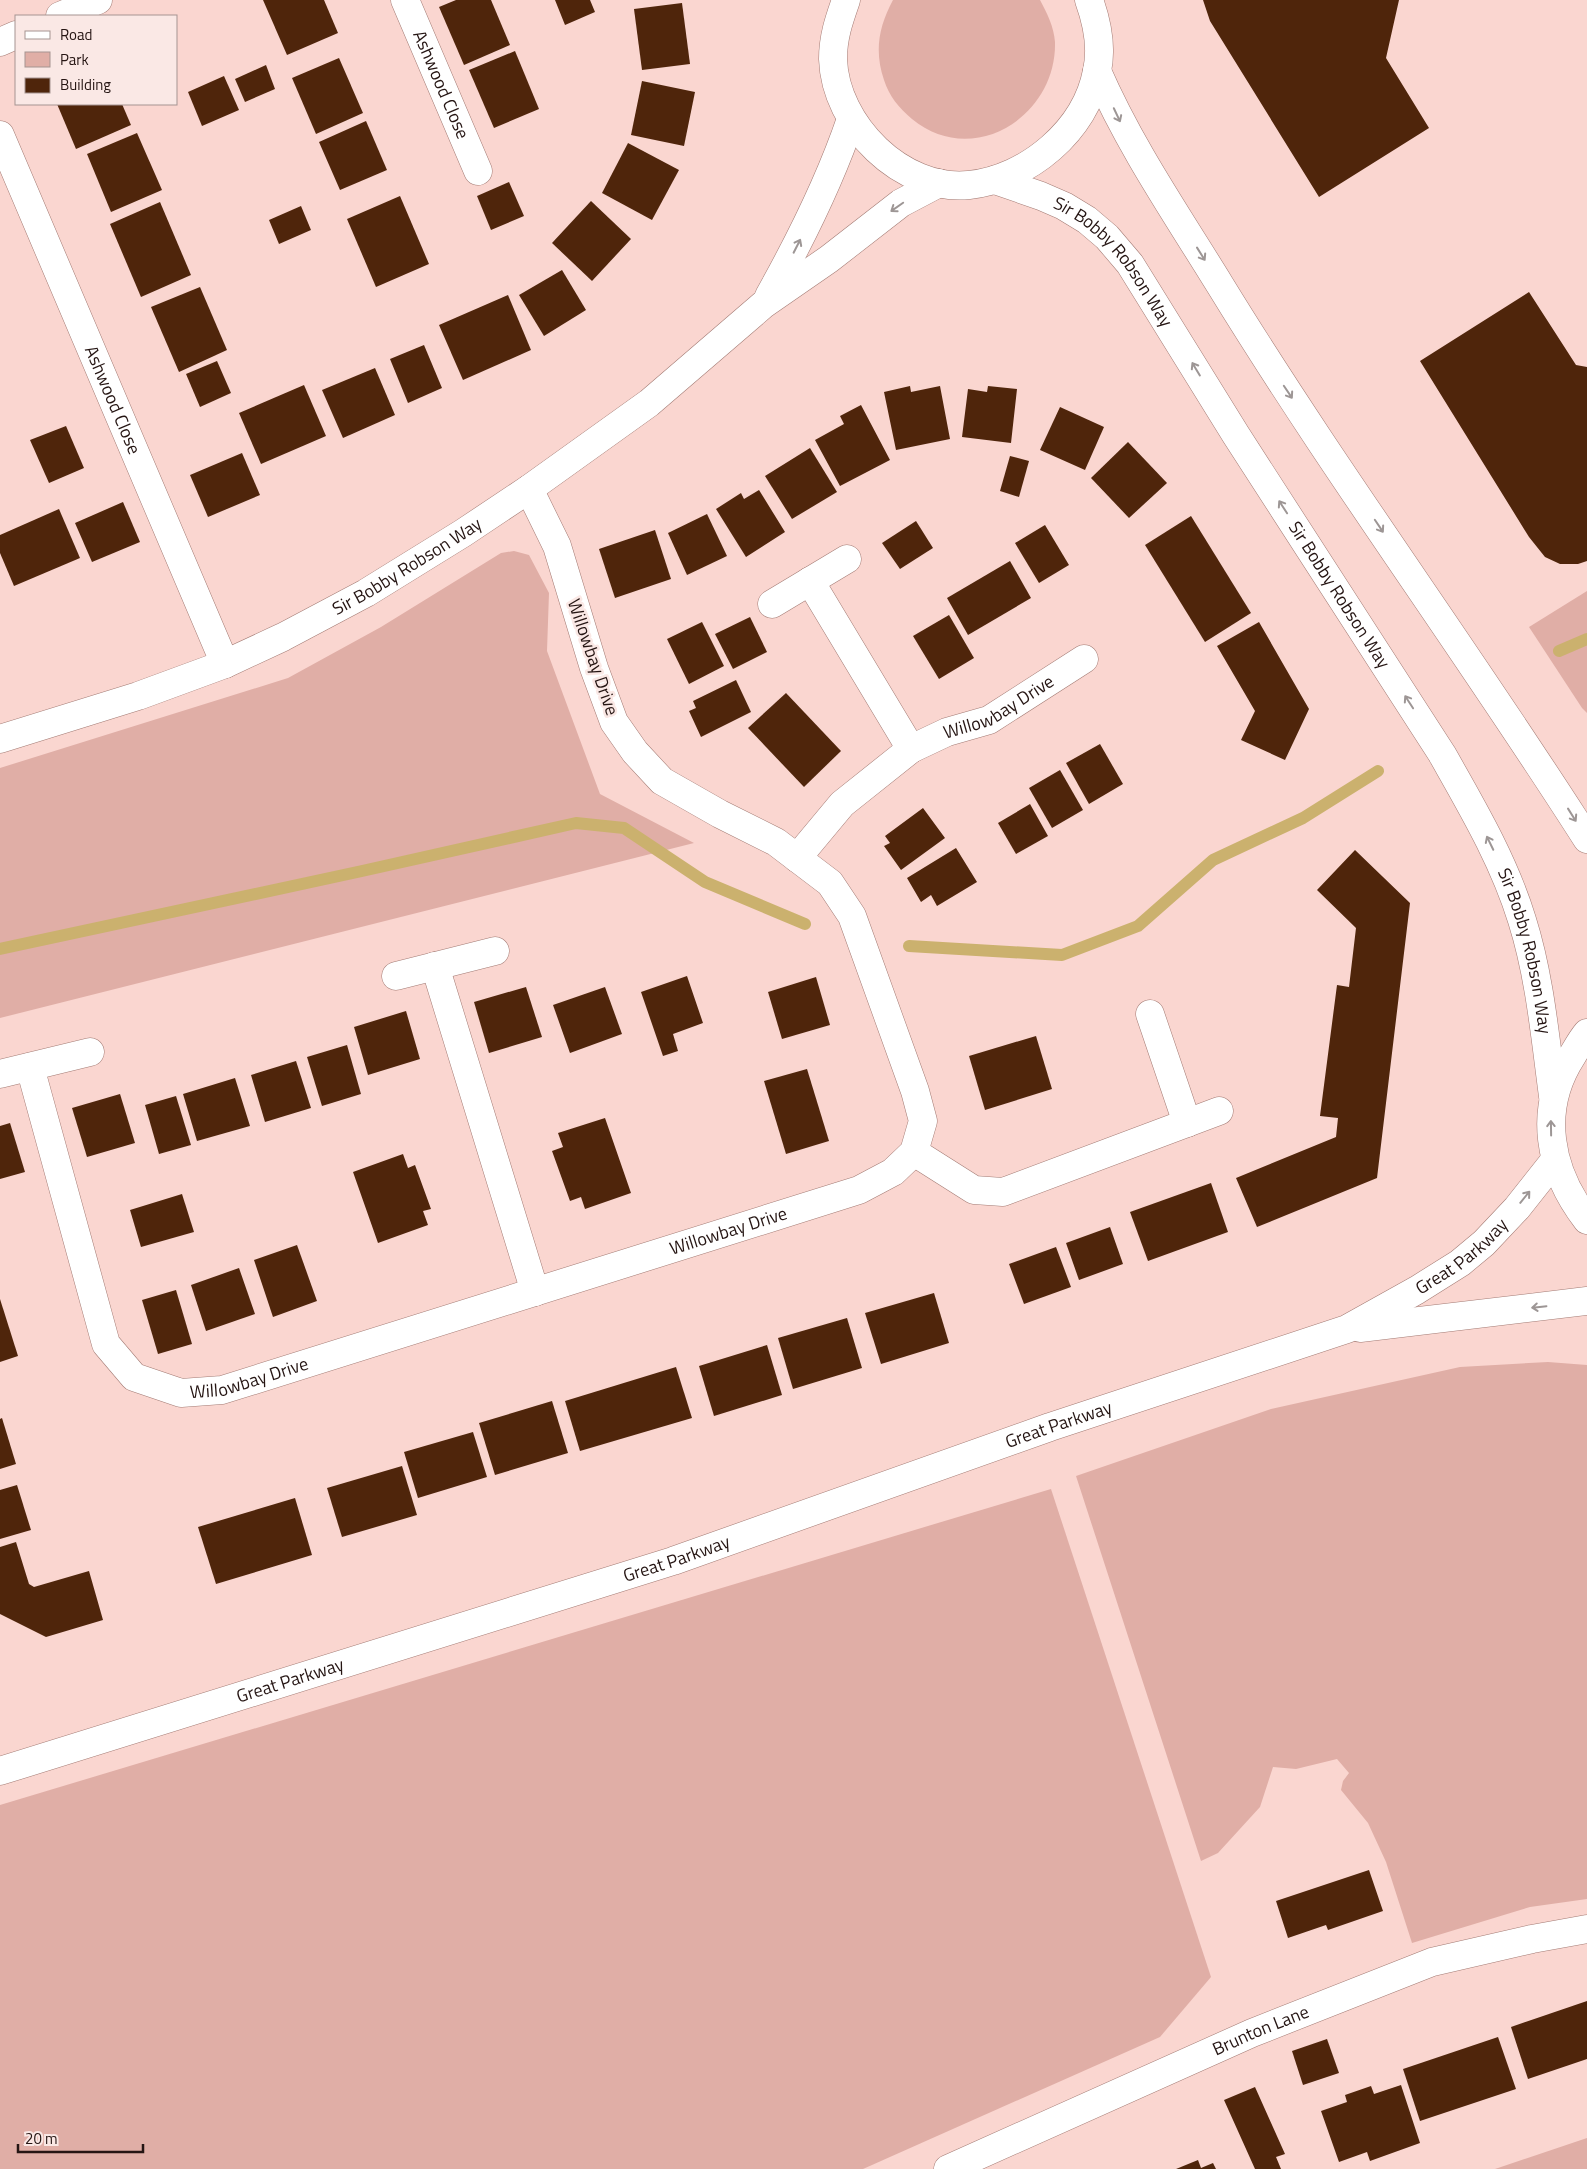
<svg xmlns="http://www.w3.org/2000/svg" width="1587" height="2169" font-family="'Titillium Web',sans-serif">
  <rect width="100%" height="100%" fill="#fad6d0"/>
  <g fill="#e0aea6">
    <path d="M893 0H1040C1047 13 1054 27 1055 42 1057 117 972 169 912 119 899 108 889 96 884 80 874 51 879 26 893 0Z"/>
    <polygon points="514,551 529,555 549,593 547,651 600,794 694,843 0,1018 0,768 288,678 381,627 501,553"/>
    <polygon points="1587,591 1587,713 1582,708 1529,627"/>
    <polygon points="1548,1362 1587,1365 1587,1899 1530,1907 1412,1943 1386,1862 1368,1823 1341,1790 1343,1781 1349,1773 1337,1759 1296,1769 1273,1767 1260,1807 1218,1853 1201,1861 1076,1476 1271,1409 1460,1367"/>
    <polygon points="1051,1489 1211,1977 1160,2037 863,2169 0,2169 0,1805"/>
    <polygon points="1587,2138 1587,2169 1495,2169"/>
  </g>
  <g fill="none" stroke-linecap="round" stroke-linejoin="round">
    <g stroke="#cbb16e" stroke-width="12">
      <polyline points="1559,651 1587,639"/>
      <polyline points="909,946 1062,955 1138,926 1213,860 1303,818 1378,771"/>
      <polyline points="0,949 362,871 576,823 624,828 705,882 805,924"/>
    </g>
  </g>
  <g fill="#4f250b">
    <polygon points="263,0 324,0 338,33 287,55"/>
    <polygon points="456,0 491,0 510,45 464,65 439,7"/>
    <polygon points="555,0 590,0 595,12 565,25"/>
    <polygon points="1203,0 1399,0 1386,58 1429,128 1319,197 1210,21"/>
    <polygon points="682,3 690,64 642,70 634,9"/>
    <polygon points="515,51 539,109 494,128 469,70"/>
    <polygon points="339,58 363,113 316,134 292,78"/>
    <polygon points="266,65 275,89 245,102 235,79"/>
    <polygon points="224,76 239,110 202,126 188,92"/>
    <polygon points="642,81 695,92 684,146 631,135"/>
    <polygon points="57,104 122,104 131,125 76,149"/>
    <polygon points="366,121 387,170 340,190 319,142"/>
    <polygon points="137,133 162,190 111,212 87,154"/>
    <polygon points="628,143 679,170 652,220 602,193"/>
    <polygon points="509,182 524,216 491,230 477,196"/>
    <polygon points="400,196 429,264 376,287 347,219"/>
    <polygon points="591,201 631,239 592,281 552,243"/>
    <polygon points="160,202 191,275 141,297 110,224"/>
    <polygon points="301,206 311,230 279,244 269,220"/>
    <polygon points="562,270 586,310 544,336 519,295"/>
    <polygon points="200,287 227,350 179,372 151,307"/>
    <polygon points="1529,292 1576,365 1587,367 1587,561 1578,564 1560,564 1545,557 1529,537 1420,361"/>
    <polygon points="508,295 531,350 463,380 439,325"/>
    <polygon points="424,345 442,388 408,403 390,359"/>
    <polygon points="217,361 231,393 200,407 186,374"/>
    <polygon points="375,368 395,415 343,438 322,390"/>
    <polygon points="304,385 326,436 261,464 239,413"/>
    <polygon points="910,386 911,392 940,386 950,439 896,450 884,392"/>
    <polygon points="988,386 1017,389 1011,443 962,437 968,389 987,392"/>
    <polygon points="861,405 890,460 840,486 815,440 844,424 840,416"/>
    <polygon points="1060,407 1104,427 1085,470 1040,450"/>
    <polygon points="66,426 84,468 49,483 30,440"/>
    <polygon points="1128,442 1167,483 1129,518 1091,478"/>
    <polygon points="810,448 837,492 792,519 765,476"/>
    <polygon points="242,453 260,495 208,517 190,475"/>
    <polygon points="1010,456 1029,461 1019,497 1000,491"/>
    <polygon points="759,490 785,532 746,557 716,509 741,493 744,499"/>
    <polygon points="123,502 140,542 92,562 75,523"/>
    <polygon points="59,509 80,558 14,586 0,553 0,535"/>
    <polygon points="707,514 727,556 687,575 668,533"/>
    <polygon points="1191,516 1251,613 1205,642 1145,545"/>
    <polygon points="916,521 933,548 900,569 882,543"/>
    <polygon points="1045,525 1069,565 1039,583 1015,543"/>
    <polygon points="655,530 671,579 615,598 599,549"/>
    <polygon points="1010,561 1031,598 968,635 947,598"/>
    <polygon points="949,615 974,658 939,679 913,636"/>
    <polygon points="750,617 767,652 733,669 715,634"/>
    <polygon points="702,622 724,666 689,684 667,639"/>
    <polygon points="1259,622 1309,709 1285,760 1241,740 1255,711 1217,646"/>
    <polygon points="736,680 751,712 701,737 689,711 696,708 693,701"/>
    <polygon points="786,693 841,751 804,787 748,728"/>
    <polygon points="1100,744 1123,784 1089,804 1066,763"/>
    <polygon points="1060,770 1083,810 1052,828 1029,788"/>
    <polygon points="1030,804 1048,836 1016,854 998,823"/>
    <polygon points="923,808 945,838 901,870 884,846 890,843 885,836"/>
    <polygon points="956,848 977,882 937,906 931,895 921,902 907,878"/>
    <polygon points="1355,850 1410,903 1377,1178 1257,1227 1236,1178 1336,1137 1338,1118 1320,1116 1337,985 1349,987 1356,928 1317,890"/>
    <polygon points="687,976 703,1023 673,1034 678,1051 663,1056 641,992"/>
    <polygon points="816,977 830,1025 782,1039 768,992"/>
    <polygon points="526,987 542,1037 489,1053 474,1002"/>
    <polygon points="605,987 622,1034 570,1053 553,1005"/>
    <polygon points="406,1011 420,1059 368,1075 354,1027"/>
    <polygon points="1036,1036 1052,1089 985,1110 969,1056"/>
    <polygon points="347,1045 361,1094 322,1106 307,1057"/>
    <polygon points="296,1061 311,1108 265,1122 251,1075"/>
    <polygon points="807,1069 829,1141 786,1154 764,1081"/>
    <polygon points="235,1078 250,1126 197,1141 183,1094"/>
    <polygon points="120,1094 135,1143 87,1157 72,1108"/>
    <polygon points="176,1096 191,1145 159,1154 145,1105"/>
    <polygon points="605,1118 631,1193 585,1209 581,1197 570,1201 552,1151 563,1147 558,1133"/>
    <polygon points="10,1123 25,1172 0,1179 0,1126"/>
    <polygon points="403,1154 408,1168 415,1165 431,1209 423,1211 428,1225 378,1243 353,1172"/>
    <polygon points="1211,1183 1228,1232 1148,1261 1130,1212"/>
    <polygon points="182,1194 194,1232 141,1247 130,1210"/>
    <polygon points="1110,1227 1123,1264 1079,1280 1066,1243"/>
    <polygon points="297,1245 317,1301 273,1317 254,1260"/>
    <polygon points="1056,1247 1071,1287 1024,1304 1009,1264"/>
    <polygon points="239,1268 255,1314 206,1331 191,1285"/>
    <polygon points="176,1290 192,1344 158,1354 142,1300"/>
    <polygon points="934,1293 949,1343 881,1364 865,1313"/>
    <polygon points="0,1299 18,1356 0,1362"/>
    <polygon points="847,1318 862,1368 793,1389 778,1338"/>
    <polygon points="767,1345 782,1395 714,1416 699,1366"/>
    <polygon points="676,1367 692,1418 580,1451 565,1401"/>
    <polygon points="552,1401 568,1453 495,1475 479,1423"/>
    <polygon points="2,1418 16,1464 0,1469 0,1419"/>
    <polygon points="473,1432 487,1477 418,1498 404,1452"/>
    <polygon points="402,1466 417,1515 342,1537 327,1488"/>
    <polygon points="17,1485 31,1530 0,1539 0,1490"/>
    <polygon points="295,1498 312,1555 216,1584 198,1527"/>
    <polygon points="16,1542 29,1584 34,1587 89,1571 103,1620 46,1637 0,1614 0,1547"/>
    <polygon points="1369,1870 1383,1911 1328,1930 1326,1925 1288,1938 1276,1901"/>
    <polygon points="1587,2001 1587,2059 1528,2079 1511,2027"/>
    <polygon points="1498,2037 1516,2089 1420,2121 1403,2069"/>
    <polygon points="1327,2039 1339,2073 1303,2085 1292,2051"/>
    <polygon points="1401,2085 1420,2143 1370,2161 1367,2152 1339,2162 1321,2111 1347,2102 1345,2095 1371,2086 1374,2094"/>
    <polygon points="1255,2087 1285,2154 1276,2157 1281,2169 1255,2169 1224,2100"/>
    <polygon points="1198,2160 1201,2168 1213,2163 1216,2169 1176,2169"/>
  </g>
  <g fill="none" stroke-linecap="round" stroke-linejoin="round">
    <g stroke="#a37b74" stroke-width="29">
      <g id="minor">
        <path id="s1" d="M405 0 478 171"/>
        <path d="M846 0C839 20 833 37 833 59 835 125 902 192 969 185 1028 179 1086 130 1097 71 1102 48 1097 22 1089 0"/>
        <polyline points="60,16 98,0"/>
        <polyline points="0,42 16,35"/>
        <path d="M1097 71C1130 147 1177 215 1220 285 1336 474 1468 652 1587 839"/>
        <path id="s2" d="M0 135 225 664"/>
        <path id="s3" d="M995 180 1041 196 1064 206 1087 220 1107 237 1130 264 1236 435 1442 754C1472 807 1504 861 1522 920 1540 977 1545 1037 1553 1096"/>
        <path d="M769 296C801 239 830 181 851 119"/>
        <polyline points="810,581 911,749"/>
        <polyline points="772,604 847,559"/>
        <path id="s4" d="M0 739 138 696 225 664 283 637 366 593 463 533 529 489 649 403 764 304 829 259 901 203 939 183"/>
        <path id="s5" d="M797 858 842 804 911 749 947 732 989 720 1084 659"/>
        <polyline points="435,966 535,1292"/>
        <polyline points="396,976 495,951"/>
        <polyline points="1150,1014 1187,1123"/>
        <path d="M1587 1033C1581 1040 1577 1048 1572 1056 1537 1110 1549 1171 1587 1220"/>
        <path id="s6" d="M30 1067 106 1344 134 1377 181 1393 222 1390 859 1190 893 1172 914 1152 923 1121 915 1091 852 916 830 883 776 842 720 814 662 781 635 752 614 722 594 668 557 546 529 489"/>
        <polyline points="0,1074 90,1052"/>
        <polyline points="914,1152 974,1190 1003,1192 1219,1111"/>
        <polyline points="1360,1328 1587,1301"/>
        <path id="s7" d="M0 1771 673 1561 1050 1427 1347 1329 1417 1290 1460 1263 1484 1243 1517 1208 1555 1160"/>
        <path id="s8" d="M948 2169 1252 2033 1432 1962 1532 1939 1587 1929"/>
      </g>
    </g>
    <use href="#minor" stroke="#fff" stroke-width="28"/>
  </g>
  <defs><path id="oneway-shaft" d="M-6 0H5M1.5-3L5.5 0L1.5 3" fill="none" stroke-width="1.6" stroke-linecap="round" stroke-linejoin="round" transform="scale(1.25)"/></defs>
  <g stroke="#9d9695">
    <use href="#oneway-shaft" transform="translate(1117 115) rotate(65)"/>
    <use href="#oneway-shaft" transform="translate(897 207) rotate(145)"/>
    <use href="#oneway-shaft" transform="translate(797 246) rotate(-63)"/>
    <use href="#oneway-shaft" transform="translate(1201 254) rotate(58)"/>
    <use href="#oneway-shaft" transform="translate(1196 369) rotate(-121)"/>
    <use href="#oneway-shaft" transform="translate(1288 392) rotate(56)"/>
    <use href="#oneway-shaft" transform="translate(1283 507) rotate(-123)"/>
    <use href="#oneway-shaft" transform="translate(1379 526) rotate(56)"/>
    <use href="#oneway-shaft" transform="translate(1409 702) rotate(-123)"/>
    <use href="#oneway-shaft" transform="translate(1572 815) rotate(58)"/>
    <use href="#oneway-shaft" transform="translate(1490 843) rotate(-116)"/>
    <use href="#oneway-shaft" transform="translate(1551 1128) rotate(-91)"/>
    <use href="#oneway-shaft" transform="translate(1525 1197) rotate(-51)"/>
    <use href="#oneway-shaft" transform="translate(1539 1307) rotate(174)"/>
  </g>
  <g text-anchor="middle" stroke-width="5" stroke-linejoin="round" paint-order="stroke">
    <g font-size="18" fill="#251513" stroke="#fae8e5">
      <text dy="6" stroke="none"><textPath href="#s1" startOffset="92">Ashwood Close</textPath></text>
      <text dy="6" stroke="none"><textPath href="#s3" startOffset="149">Sir Bobby Robson Way</textPath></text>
      <text dy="6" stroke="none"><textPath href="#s2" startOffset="288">Ashwood Close</textPath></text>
      <text dy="6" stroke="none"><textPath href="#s4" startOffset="444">Sir Bobby Robson Way</textPath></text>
      <text dy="6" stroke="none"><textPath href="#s3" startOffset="554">Sir Bobby Robson Way</textPath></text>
      <text transform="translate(593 657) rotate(71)" y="6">Willowbay Drive</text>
      <text dy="6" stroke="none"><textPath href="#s5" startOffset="256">Willowbay Drive</textPath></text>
      <text dy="6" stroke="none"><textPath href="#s3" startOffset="959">Sir Bobby Robson Way</textPath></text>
      <text dy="6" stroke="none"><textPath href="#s6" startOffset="952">Willowbay Drive</textPath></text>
      <text dy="6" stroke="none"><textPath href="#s7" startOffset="1554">Great Parkway</textPath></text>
      <text dy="6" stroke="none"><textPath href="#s6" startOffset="450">Willowbay Drive</textPath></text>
      <text dy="6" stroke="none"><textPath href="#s7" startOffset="1114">Great Parkway</textPath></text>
      <text dy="6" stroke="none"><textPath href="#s7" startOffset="709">Great Parkway</textPath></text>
      <text dy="6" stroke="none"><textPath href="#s7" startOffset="304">Great Parkway</textPath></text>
      <text dy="6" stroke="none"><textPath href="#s8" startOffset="342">Brunton Lane</textPath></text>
    </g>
  </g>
  <rect x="15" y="15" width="162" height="90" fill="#fae8e5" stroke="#a59491"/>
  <rect x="25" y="31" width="25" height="8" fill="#ffffff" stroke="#a59491"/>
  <text x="60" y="40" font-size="15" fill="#251513">Road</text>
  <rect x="25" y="52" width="25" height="15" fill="#e0aea6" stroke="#a59491"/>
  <text x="60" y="65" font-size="15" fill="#251513">Park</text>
  <rect x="25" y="78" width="25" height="15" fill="#4f250b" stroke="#a59491"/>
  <text x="60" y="90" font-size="15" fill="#251513">Building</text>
  <path d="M18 2144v8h125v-8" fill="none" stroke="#251513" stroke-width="2.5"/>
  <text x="25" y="2144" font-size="15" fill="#251513" stroke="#fae8e5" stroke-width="4" paint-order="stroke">20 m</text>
</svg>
